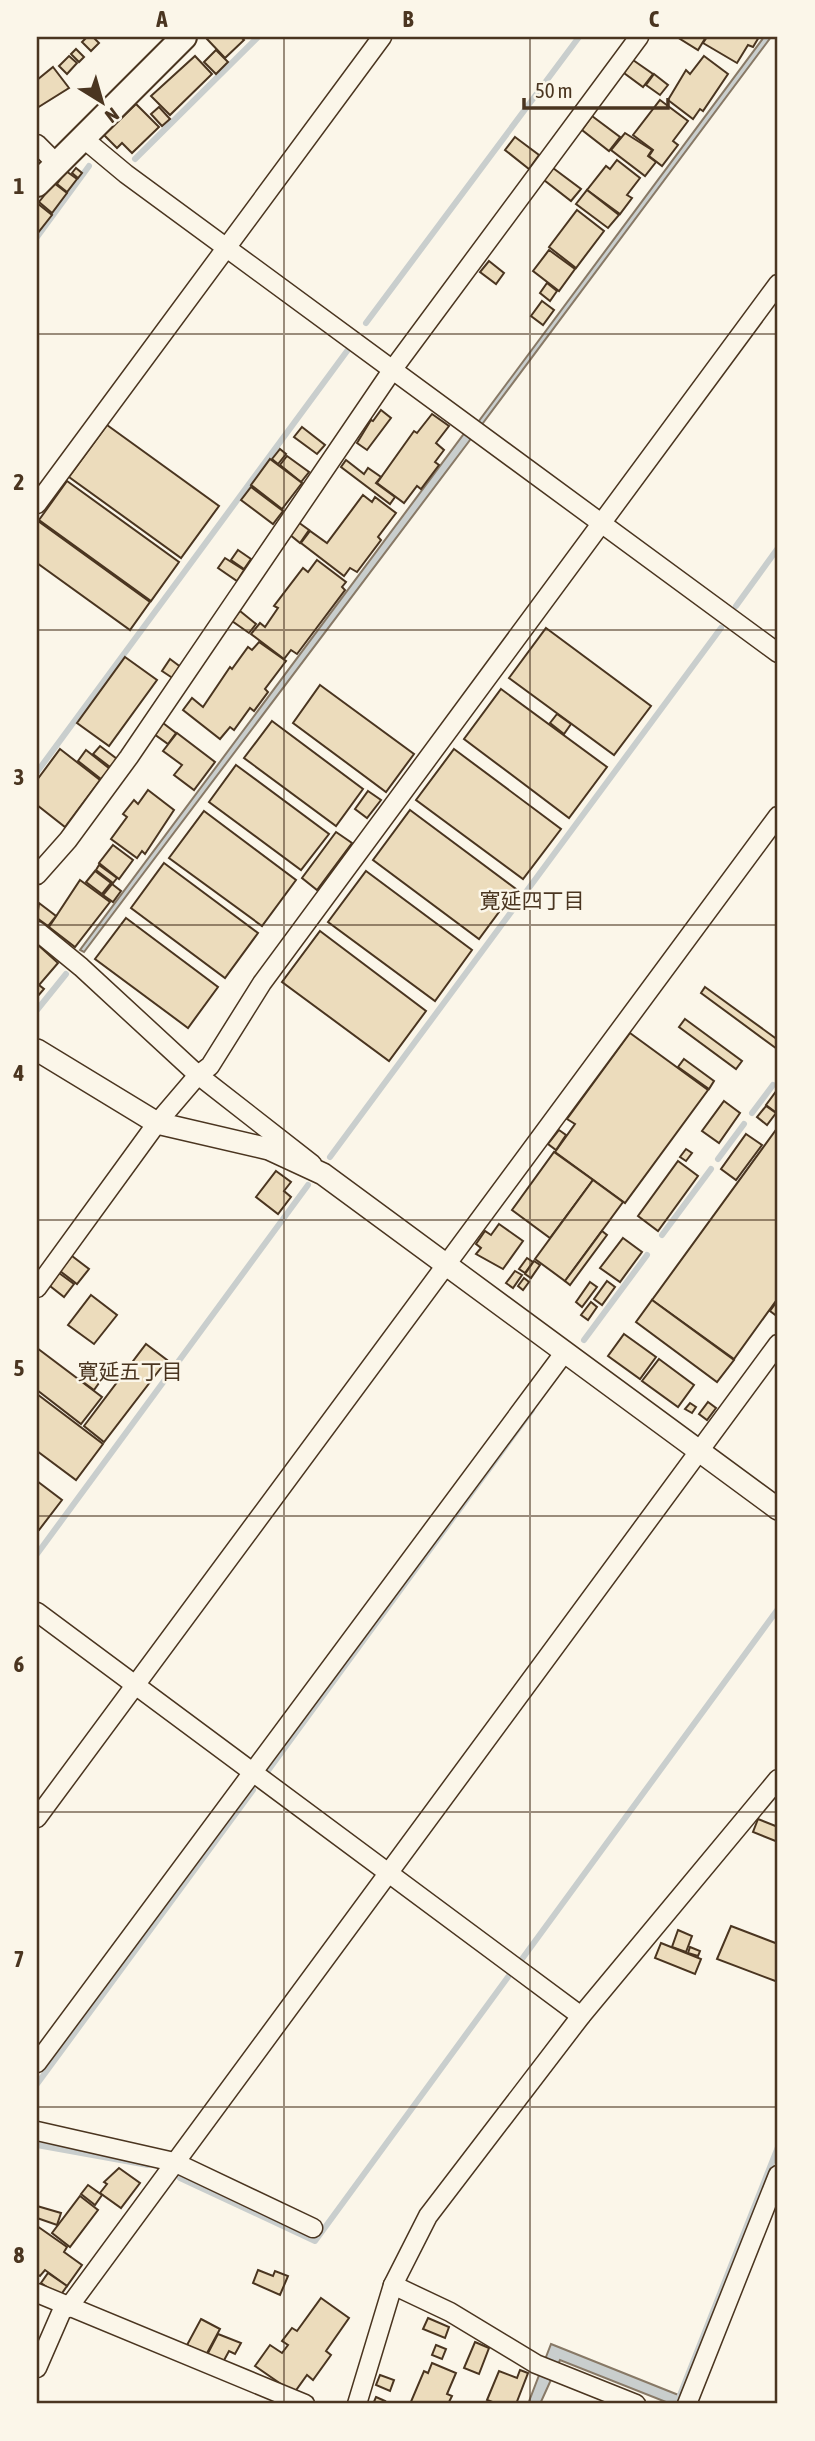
<svg xmlns="http://www.w3.org/2000/svg" width="815" height="2441" font-family="'Asap Condensed','Noto Sans JP',sans-serif">
  <rect width="100%" height="100%" fill="#fbf6e9"/>
  <g fill="#c9cecd" stroke="#887966" stroke-width="2">
    <polygon points="764,37 771,37 480,427 476,425"/>
    <polygon points="466,431 473,436 84,952 80,950"/>
    <polygon points="551,2344 701,2404 671,2404 560,2360 540,2404 528,2404"/>
  </g>
  <g fill="none" stroke-linecap="round" stroke-linejoin="round">
    <g stroke="#c9cecd" stroke-width="6">
      <polyline points="135,159 258,37"/>
      <polyline points="37,237 89,166"/>
      <polyline points="366,323 579,37"/>
      <polyline points="736,606 778,548"/>
      <polyline points="37,772 350,347"/>
      <polyline points="37,1010 66,974"/>
      <polyline points="752,1113 773,1085"/>
      <polyline points="330,1157 721,628"/>
      <polyline points="718,1159 744,1124"/>
      <polyline points="662,1235 711,1169"/>
      <polyline points="584,1340 647,1255"/>
      <polyline points="37,1554 308,1185"/>
      <polyline points="267,1772 532,1410"/>
      <polyline points="522,1959 778,1609"/>
      <polyline points="37,2084 253,1790"/>
      <polyline points="37,2145 148,2165"/>
      <polyline points="180,2178 315,2241 508,1977"/>
      <polyline points="678,2400 778,2147"/>
    </g>
  </g>
  <g fill="#ecdcbc" stroke="#4a3520" stroke-width="2">
    <polygon points="87,37 93,37 99,43 91,51 82,42"/>
    <polygon points="208,37 241,37 244,40 225,58 207,39"/>
    <polygon points="677,37 706,37 698,50"/>
    <polygon points="707,37 759,37 753,47 748,45 737,63 703,43"/>
    <polygon points="76,49 84,57 79,62 71,54"/>
    <polygon points="216,50 228,62 216,74 204,62"/>
    <polygon points="69,56 77,63 67,74 59,66"/>
    <polygon points="195,56 212,74 170,115 151,96"/>
    <polygon points="704,56 728,74 703,111 700,109 693,119 668,100 686,70 690,74"/>
    <polygon points="633,60 653,74 643,87 624,73"/>
    <polygon points="53,67 69,88 37,108 37,80"/>
    <polygon points="654,74 668,85 660,95 646,85"/>
    <polygon points="660,100 688,121 673,141 678,145 662,166 649,156 653,150 633,135"/>
    <polygon points="136,104 159,127 132,153 122,143 117,148 104,135"/>
    <polygon points="159,107 170,119 162,126 151,114"/>
    <polygon points="592,116 620,137 609,151 582,130"/>
    <polygon points="625,133 652,150 648,156 656,162 645,176 611,150"/>
    <polygon points="515,137 539,155 529,169 505,150"/>
    <polygon points="617,160 640,178 627,195 632,198 620,214 587,190 606,166 610,169"/>
    <polygon points="76,168 82,173 78,178 72,173"/>
    <polygon points="553,168 581,189 571,201 544,180"/>
    <polygon points="66,171 77,179 67,192 57,184"/>
    <polygon points="54,183 67,193 52,213 39,202"/>
    <polygon points="587,190 619,215 608,228 576,204"/>
    <polygon points="37,203 52,215 37,234"/>
    <polygon points="577,210 604,231 576,268 549,247"/>
    <polygon points="549,250 575,269 559,291 533,271"/>
    <polygon points="489,261 504,273 496,284 480,272"/>
    <polygon points="547,283 557,291 550,301 540,293"/>
    <polygon points="542,301 554,310 543,325 531,316"/>
    <polygon points="381,410 391,418 367,450 357,443 371,420 373,421"/>
    <polygon points="432,414 449,426 436,443 444,450 435,462 439,465 421,489 417,486 404,503 377,483 414,431 417,433"/>
    <polygon points="107,425 219,506 181,558 69,477"/>
    <polygon points="302,427 325,445 317,454 294,437"/>
    <polygon points="280,449 286,454 278,464 272,459"/>
    <polygon points="287,456 309,472 301,482 280,465"/>
    <polygon points="270,459 302,483 282,509 251,485"/>
    <polygon points="346,460 364,474 368,468 381,477 376,483 395,497 390,504 341,467"/>
    <polygon points="67,481 179,562 151,601 39,520"/>
    <polygon points="251,487 283,511 273,524 241,500"/>
    <polygon points="363,495 372,502 375,497 396,513 378,537 381,540 357,572 350,568 344,576 301,543 310,531 327,543"/>
    <polygon points="38,521 150,602 130,630 37,563"/>
    <polygon points="298,522 309,530 300,543 289,534"/>
    <polygon points="238,550 251,559 244,569 231,560"/>
    <polygon points="225,558 244,570 237,581 218,568"/>
    <polygon points="317,560 346,582 342,587 345,590 297,654 291,650 284,659 251,634 260,623 265,627 278,608 274,606 303,568 308,572"/>
    <polygon points="240,611 256,624 249,633 232,621"/>
    <polygon points="546,628 651,706 614,755 509,678"/>
    <polygon points="259,642 286,661 265,689 268,692 254,711 250,708 234,730 230,727 220,739 183,710 192,698 203,707 230,667 232,669 248,647 252,650"/>
    <polygon points="125,657 157,680 109,746 77,723"/>
    <polygon points="170,659 182,668 174,679 162,671"/>
    <polygon points="320,685 414,754 386,792 293,723"/>
    <polygon points="501,689 607,767 569,818 464,739"/>
    <polygon points="557,714 571,724 564,734 550,723"/>
    <polygon points="272,721 363,789 336,826 244,758"/>
    <polygon points="163,723 176,733 168,744 154,734"/>
    <polygon points="177,733 215,762 194,790 174,775 182,765 163,751"/>
    <polygon points="100,746 117,759 110,767 93,754"/>
    <polygon points="60,749 100,780 65,827 37,805 37,780"/>
    <polygon points="454,749 561,829 523,879 416,800"/>
    <polygon points="86,750 110,769 101,779 78,761"/>
    <polygon points="236,765 329,834 301,870 209,802"/>
    <polygon points="148,790 174,810 145,854 142,851 137,858 111,839 127,817 123,814 134,800 138,804"/>
    <polygon points="368,791 381,800 367,818 355,809"/>
    <polygon points="410,810 516,889 479,939 373,860"/>
    <polygon points="204,811 296,880 262,926 169,858"/>
    <polygon points="336,832 352,843 317,890 302,878"/>
    <polygon points="113,845 133,860 119,879 99,863"/>
    <polygon points="164,863 258,933 225,978 131,908"/>
    <polygon points="99,865 117,878 113,883 96,870"/>
    <polygon points="95,871 111,883 102,894 86,882"/>
    <polygon points="366,871 472,950 435,1001 328,922"/>
    <polygon points="80,880 110,902 75,947 49,927"/>
    <polygon points="112,884 121,891 113,902 103,895"/>
    <polygon points="39,903 56,916 48,926 37,918"/>
    <polygon points="126,918 218,987 188,1028 95,959"/>
    <polygon points="320,931 426,1011 389,1061 282,982"/>
    <polygon points="37,944 58,963 39,985 44,989 37,997"/>
    <polygon points="705,987 778,1040 777,1049 701,993"/>
    <polygon points="685,1019 742,1061 736,1069 679,1027"/>
    <polygon points="630,1033 708,1090 625,1203 555,1152 575,1124 567,1119"/>
    <polygon points="684,1059 714,1081 709,1089 678,1067"/>
    <polygon points="777,1090 778,1091 778,1114 766,1105"/>
    <polygon points="724,1101 740,1113 719,1143 702,1131"/>
    <polygon points="766,1106 776,1113 767,1125 757,1117"/>
    <polygon points="778,1127 778,1298 734,1359 652,1300"/>
    <polygon points="559,1130 566,1135 556,1150 548,1144"/>
    <polygon points="746,1134 762,1145 736,1180 721,1169"/>
    <polygon points="686,1149 692,1153 686,1161 680,1157"/>
    <polygon points="554,1152 593,1180 550,1238 512,1210"/>
    <polygon points="678,1161 698,1176 658,1231 638,1216"/>
    <polygon points="276,1171 291,1182 284,1191 291,1197 278,1214 256,1197"/>
    <polygon points="593,1180 623,1202 565,1281 535,1259"/>
    <polygon points="499,1224 523,1241 503,1269 476,1254 481,1248 476,1244 485,1231 491,1235"/>
    <polygon points="602,1231 607,1235 570,1285 565,1281"/>
    <polygon points="623,1238 642,1252 620,1282 600,1268"/>
    <polygon points="72,1256 89,1269 77,1284 60,1271"/>
    <polygon points="527,1258 533,1262 525,1273 519,1269"/>
    <polygon points="534,1261 540,1265 531,1278 525,1274"/>
    <polygon points="515,1271 522,1275 513,1288 506,1283"/>
    <polygon points="59,1273 74,1284 64,1297 50,1286"/>
    <polygon points="524,1278 529,1282 523,1290 518,1286"/>
    <polygon points="607,1281 615,1287 602,1305 594,1299"/>
    <polygon points="590,1282 597,1287 582,1307 576,1302"/>
    <polygon points="91,1295 117,1315 94,1344 68,1325"/>
    <polygon points="652,1300 734,1360 717,1382 636,1322"/>
    <polygon points="778,1300 778,1317 770,1311"/>
    <polygon points="591,1302 597,1307 588,1320 581,1315"/>
    <polygon points="624,1334 656,1357 640,1379 608,1356"/>
    <polygon points="146,1344 167,1360 104,1442 84,1426"/>
    <polygon points="37,1348 102,1397 81,1424 37,1390"/>
    <polygon points="659,1359 694,1385 678,1407 642,1381"/>
    <polygon points="84,1372 99,1383 94,1390 79,1379"/>
    <polygon points="37,1394 103,1444 76,1480 37,1451"/>
    <polygon points="708,1402 716,1408 707,1420 699,1414"/>
    <polygon points="690,1403 696,1407 692,1413 685,1409"/>
    <polygon points="37,1481 62,1500 39,1530 37,1529"/>
    <polygon points="758,1819 778,1827 778,1842 753,1832"/>
    <polygon points="731,1926 778,1944 778,1982 717,1959"/>
    <polygon points="678,1930 692,1936 686,1952 672,1947"/>
    <polygon points="661,1943 701,1959 695,1974 655,1958"/>
    <polygon points="690,1947 700,1951 698,1956 688,1953"/>
    <polygon points="119,2168 140,2183 121,2208 100,2193 107,2184 104,2182"/>
    <polygon points="88,2185 102,2195 95,2205 81,2194"/>
    <polygon points="80,2196 98,2210 70,2247 52,2233"/>
    <polygon points="37,2206 61,2213 57,2225 37,2218"/>
    <polygon points="37,2226 67,2247 64,2252 82,2265 67,2286 45,2270 40,2276 37,2274"/>
    <polygon points="258,2270 273,2276 275,2271 288,2276 280,2295 253,2283"/>
    <polygon points="48,2273 67,2286 60,2296 41,2283"/>
    <polygon points="321,2298 349,2318 326,2351 331,2355 313,2380 307,2375 294,2393 255,2366 270,2345 282,2353 288,2345 282,2341 292,2328 297,2331"/>
    <polygon points="428,2318 449,2327 445,2338 423,2329"/>
    <polygon points="201,2319 220,2329 206,2355 187,2345"/>
    <polygon points="218,2334 241,2343 235,2354 229,2351 222,2364 207,2355"/>
    <polygon points="475,2342 489,2348 479,2374 464,2368"/>
    <polygon points="436,2345 446,2349 442,2359 432,2355"/>
    <polygon points="432,2363 456,2373 447,2394 452,2396 448,2404 410,2404 424,2371 428,2373"/>
    <polygon points="520,2370 528,2373 516,2404 498,2404 487,2400 499,2371 517,2378"/>
    <polygon points="380,2375 394,2380 390,2391 376,2385"/>
    <polygon points="376,2397 385,2401 383,2404 373,2404"/>
  </g>
  <g fill="none" stroke-linecap="round" stroke-linejoin="round">
    <g stroke="#4a3520" stroke-width="21">
      <g id="minor">
        <polyline points="84,139 126,174 778,653"/>
        <polyline points="37,144 57,164"/>
        <polyline points="37,504 382,37"/>
        <polyline points="37,875 68,840 129,757 393,369 639,37"/>
        <polyline points="37,931 81,967 198,1075 312,1164"/>
        <polyline points="37,1288 157,1123 198,1075 210,1066 262,983 778,284"/>
        <polyline points="37,1612 581,2016"/>
        <polyline points="37,1818 778,816"/>
        <polyline points="37,2063 564,1353"/>
        <polyline points="37,2131 174,2162 313,2228"/>
        <polyline points="393,2285 450,2312 536,2364 636,2404"/>
        <polyline points="37,2293 305,2404"/>
        <polyline points="68,2308 778,1344"/>
        <polyline points="37,2368 64,2306"/>
        <polyline points="357,2404 393,2285 428,2216 581,2016 778,1779"/>
        <polyline points="687,2404 778,2175"/>
      </g>
    </g>
    <g stroke="#4a3520" stroke-width="24">
      <polyline id="tertiary" points="37,1050 157,1123 269,1149 323,1174 778,1509"/>
    </g>
    <g stroke="#4a3520" stroke-width="28">
      <polyline id="secondary" points="37,184 184,37"/>
    </g>
    <use href="#minor" stroke="#fbf6e9" stroke-width="18"/>
    <use href="#tertiary" stroke="#fbf6e9" stroke-width="21"/>
    <use href="#secondary" stroke="#fbf6e9" stroke-width="24"/>
  </g>
  <path fill="none" stroke="#4a3520" stroke-width="2" stroke-opacity="0.55" d="M284 37V2404M530 37V2404M37 334H778M37 630H778M37 925H778M37 1220H778M37 1516H778M37 1812H778M37 2107H778"/>
  <g text-anchor="middle" stroke-width="5" stroke-linejoin="round" paint-order="stroke">
    <g font-size="21" fill="#4a3520" stroke="#fbf6e9">
      <text x="532" y="908">寛延四丁目</text>
      <text x="130" y="1379">寛延五丁目</text>
    </g>
  </g>
  <rect width="815" height="2441" fill="none" stroke="#fbf6e9" stroke-width="77"/>
  <g transform="translate(102 102) rotate(143)" stroke="#fbf6e9" stroke-width="5" paint-order="stroke">
  <path d="M0-5L12 26L0 18L-12 26Z" fill="#4a3520"/>
  <text y="-10" font-size="19" font-weight="bold" text-anchor="middle" fill="#4a3520">N</text>
  </g>
  <path d="M524 98v10h144v-10" fill="none" stroke="#4a3520" stroke-width="3.5"/>
  <text x="535" y="98" font-size="21" fill="#4a3520" stroke="#fbf6e9" stroke-width="5" paint-order="stroke">50 m</text>
  <rect x="38" y="38" width="738" height="2364" fill="none" stroke="#4a3520" stroke-width="2.5"/>
  <g font-size="23" text-anchor="middle" font-weight="bold" fill="#4a3520">
    <text x="162" y="27">A</text>
    <text x="408" y="27">B</text>
    <text x="654" y="27">C</text>
    <text x="19" y="194">1</text>
    <text x="19" y="490">2</text>
    <text x="19" y="785">3</text>
    <text x="19" y="1081">4</text>
    <text x="19" y="1376">5</text>
    <text x="19" y="1672">6</text>
    <text x="19" y="1967">7</text>
    <text x="19" y="2263">8</text>
  </g>
</svg>
